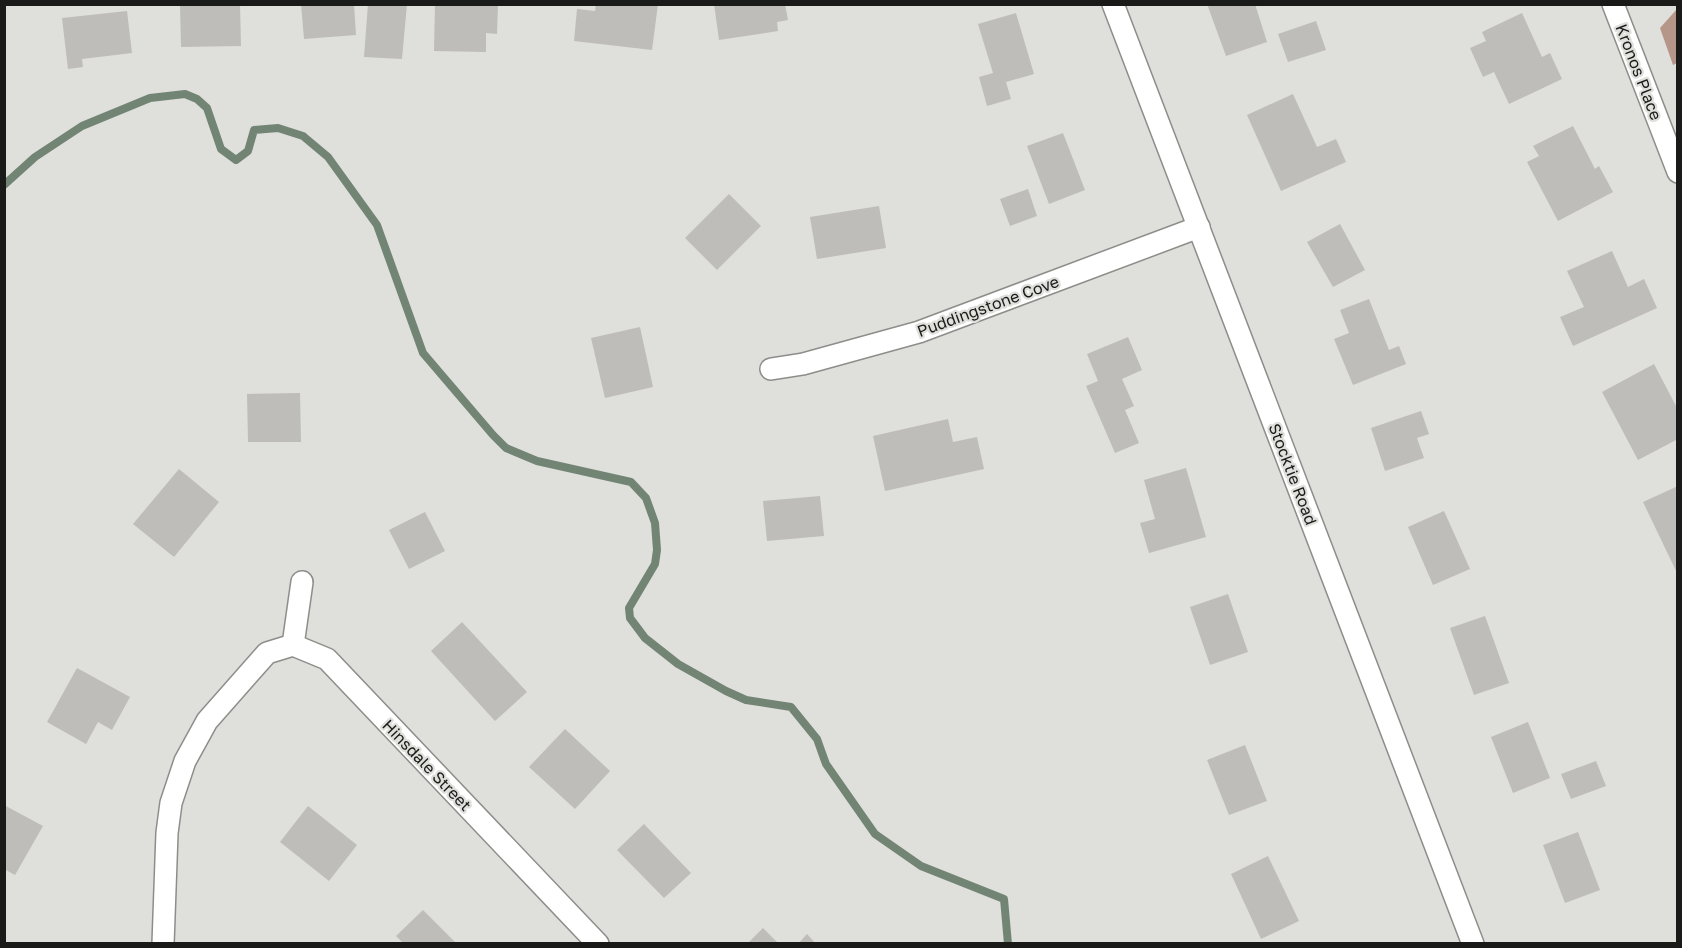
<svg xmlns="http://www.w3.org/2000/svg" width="1682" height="948" font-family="'Golos Text',sans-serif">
  <rect width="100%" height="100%" fill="#dfdfdb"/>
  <polygon fill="#b7968a" points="1677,9 1677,63 1673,65 1660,28"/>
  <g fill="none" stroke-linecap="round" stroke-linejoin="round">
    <polyline stroke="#728474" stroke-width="8" points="4,185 35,157 82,126 150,98 185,94 197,99 207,108 221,149 236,160 248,151 254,130 278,128 303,136 328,157 377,225 423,353 493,435 506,448 537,461 631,482 646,498 655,523 657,550 655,564 629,608 630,618 645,638 678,664 726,691 746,700 791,707 817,739 826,764 875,834 921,866 1004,899 1008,944"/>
  </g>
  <g fill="#bfbdba">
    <polygon points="240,4 241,46 181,47 180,5"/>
    <polygon points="301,4 354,4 356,35 304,39"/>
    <polygon points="368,4 407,4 402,59 364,57"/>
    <polygon points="435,4 498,4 497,34 486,33 486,52 434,51"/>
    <polygon points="596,4 658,4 652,50 574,41 577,9 595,11"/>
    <polygon points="714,4 785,4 788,20 777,22 778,31 719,40"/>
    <polygon points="1207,4 1255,4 1267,42 1226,56"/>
    <polygon points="127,11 132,53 82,59 83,67 68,69 62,18"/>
    <polygon points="1016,13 1034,74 1006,82 1011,99 987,106 979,77 993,73 978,24"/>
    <polygon points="1522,13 1542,57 1550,53 1562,79 1509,104 1494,72 1483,77 1470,48 1486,41 1482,32"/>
    <polygon points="1316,21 1326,50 1288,62 1278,34"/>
    <polygon points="1293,94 1317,147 1336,139 1346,162 1281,191 1247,115"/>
    <polygon points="1573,126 1595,169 1599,166 1613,192 1558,221 1527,162 1539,156 1533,146"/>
    <polygon points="1063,133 1085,190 1049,204 1027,146"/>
    <polygon points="1028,189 1037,216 1010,226 1000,199"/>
    <polygon points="729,194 761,226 717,270 685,238"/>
    <polygon points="879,206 886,248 817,259 810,217"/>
    <polygon points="1340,224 1365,270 1333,287 1307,242"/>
    <polygon points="1612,251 1628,287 1644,279 1657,308 1573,346 1560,317 1584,307 1567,271"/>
    <polygon points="1369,299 1389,350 1399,346 1406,364 1353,385 1334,339 1349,333 1340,310"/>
    <polygon points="640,327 653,387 605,398 591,338"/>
    <polygon points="1128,337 1142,370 1122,379 1134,406 1125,410 1139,443 1115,453 1086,386 1098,381 1087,354"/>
    <polygon points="1654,364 1676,406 1678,405 1678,439 1638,460 1602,392"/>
    <polygon points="300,393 301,442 248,442 247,394"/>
    <polygon points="1421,411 1429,434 1417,438 1424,458 1385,471 1371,428"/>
    <polygon points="948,419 953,442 977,437 984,469 885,491 873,436"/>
    <polygon points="1186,468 1206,537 1149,553 1140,523 1155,519 1144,480"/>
    <polygon points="179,469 219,502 174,557 133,524"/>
    <polygon points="1678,486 1678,575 1643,502"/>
    <polygon points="820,496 824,536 767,541 763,501"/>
    <polygon points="1444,511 1470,569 1433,585 1408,527"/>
    <polygon points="425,512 445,551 409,569 389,530"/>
    <polygon points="1228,594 1248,652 1210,665 1190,607"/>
    <polygon points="1485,616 1509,683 1474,695 1450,628"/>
    <polygon points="462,622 527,692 495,721 431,651"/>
    <polygon points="77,668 130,697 112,730 98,722 86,744 47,722"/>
    <polygon points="1528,722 1550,778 1513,793 1491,737"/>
    <polygon points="565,729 610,771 575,809 529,767"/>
    <polygon points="1245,745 1267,801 1229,815 1207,760"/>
    <polygon points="1596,761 1606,786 1571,799 1561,774"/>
    <polygon points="4,805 43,826 15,875 4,869"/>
    <polygon points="308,806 357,845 329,881 280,842"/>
    <polygon points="644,824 691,873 664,898 617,850"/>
    <polygon points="1578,832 1600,890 1565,903 1543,845"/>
    <polygon points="1268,856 1299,921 1261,939 1231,874"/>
    <polygon points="423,910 457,944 404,944 396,936"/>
    <polygon points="763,928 779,944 747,944"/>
    <polygon points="807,934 816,944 798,944"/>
  </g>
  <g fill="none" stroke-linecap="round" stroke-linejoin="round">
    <g stroke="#8d8d8a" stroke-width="24">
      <g id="minor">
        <polyline points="1113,4 1473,944"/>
        <polyline points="1613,4 1678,172"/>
        <polyline points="771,369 803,364 919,332 1199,227"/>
        <polyline points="293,645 327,659 598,944"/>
        <polyline points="293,645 302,582"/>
        <polyline points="163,944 167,833 171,803 185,761 207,721 267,653 293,645"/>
      </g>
    </g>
    <use href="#minor" stroke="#fff" stroke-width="21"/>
  </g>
  <g text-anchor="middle" stroke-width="4.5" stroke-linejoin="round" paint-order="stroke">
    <g font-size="16" fill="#1a1a19" stroke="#dfdfdb">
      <text transform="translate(1639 72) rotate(69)" y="6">Kronos Place</text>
      <text transform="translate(988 306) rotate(-20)" y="6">Puddingstone Cove</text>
      <text transform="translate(1293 474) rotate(69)" y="6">Stocktie Road</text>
      <text transform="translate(427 765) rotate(46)" y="6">Hinsdale Street</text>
    </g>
  </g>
  <rect width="1682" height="948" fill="none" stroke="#1a1a19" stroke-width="12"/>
</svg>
